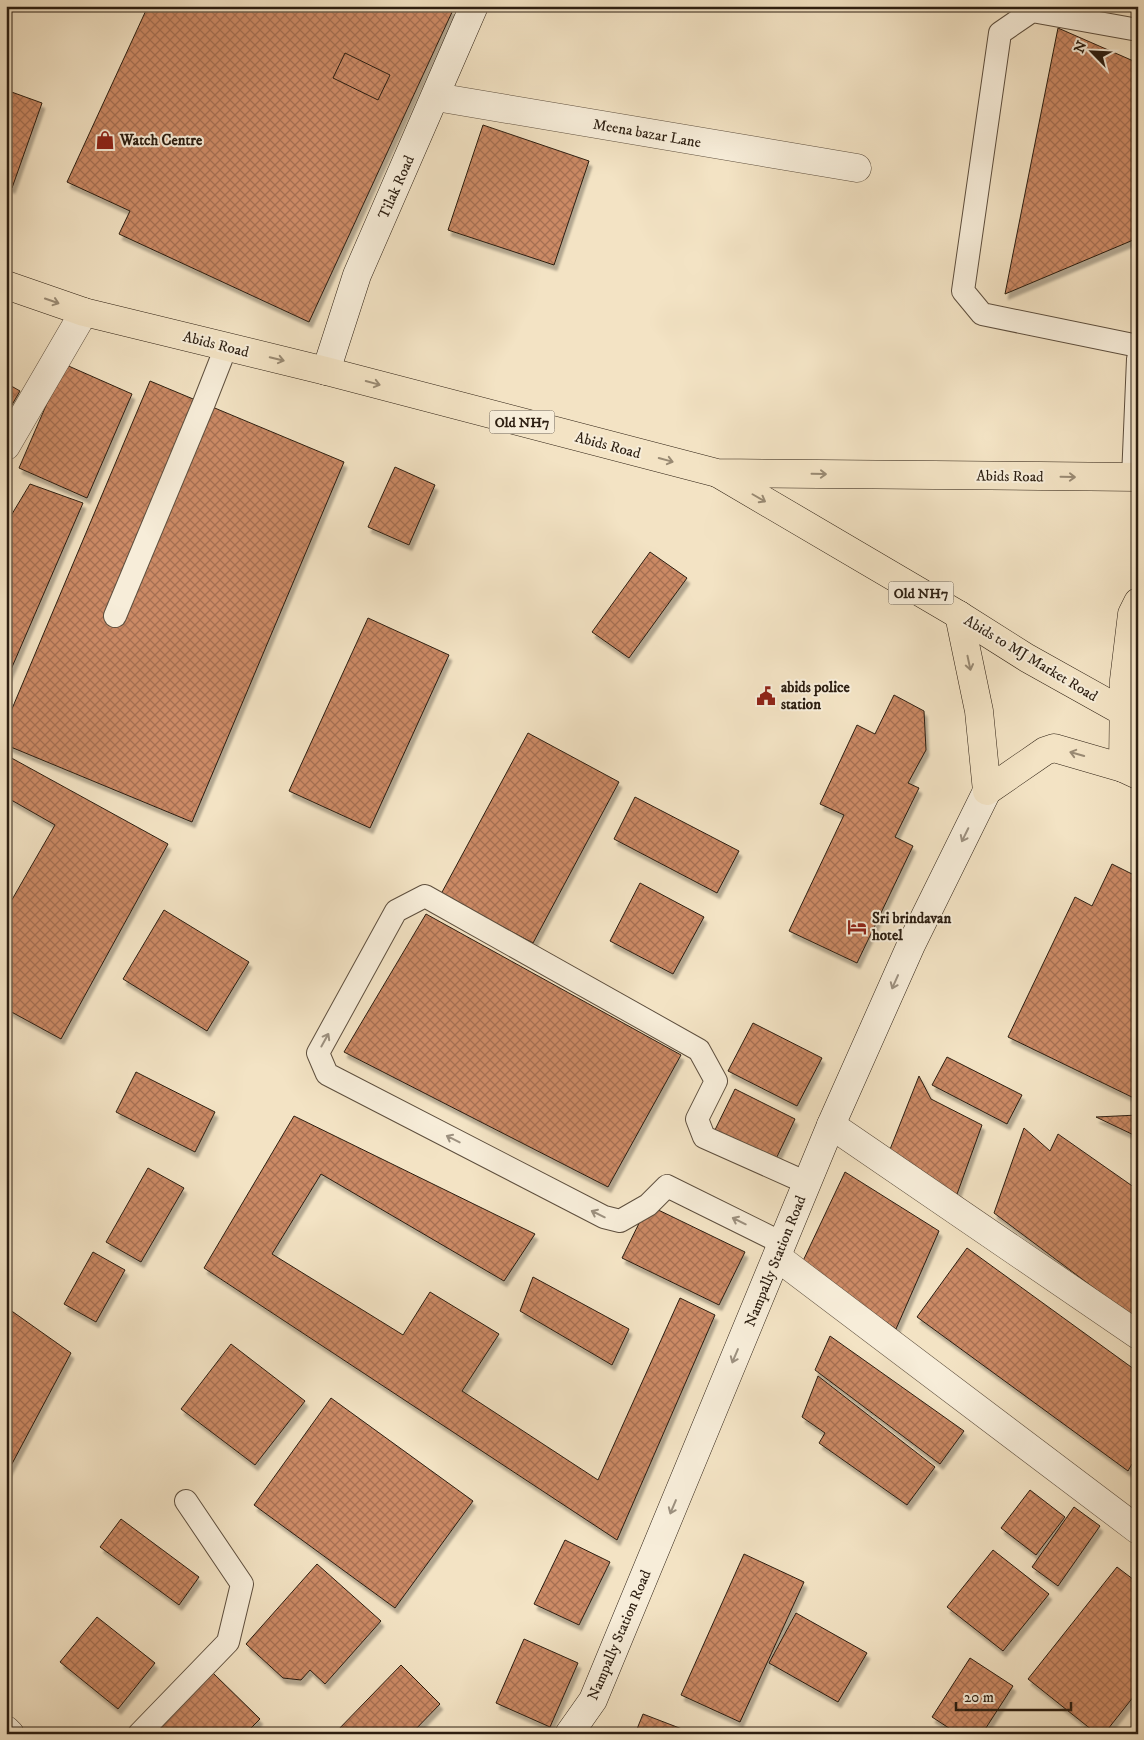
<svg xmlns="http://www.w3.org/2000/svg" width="1144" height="1740" font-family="'IM FELL DW Pica',serif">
  <defs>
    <pattern id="building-cross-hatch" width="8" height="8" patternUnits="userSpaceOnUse" patternTransform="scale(1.25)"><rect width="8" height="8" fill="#cc8a65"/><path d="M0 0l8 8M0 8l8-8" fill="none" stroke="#a67052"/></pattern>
    <filter id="shadow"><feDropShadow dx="3" dy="5.5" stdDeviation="1" flood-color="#0004"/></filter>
  </defs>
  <rect width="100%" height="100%" fill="#f3e3c4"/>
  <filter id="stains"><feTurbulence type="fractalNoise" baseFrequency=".004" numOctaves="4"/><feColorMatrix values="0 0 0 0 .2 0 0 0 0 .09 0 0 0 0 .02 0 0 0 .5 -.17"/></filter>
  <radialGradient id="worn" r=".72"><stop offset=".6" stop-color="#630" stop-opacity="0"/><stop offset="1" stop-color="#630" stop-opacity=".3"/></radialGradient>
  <g fill="url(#building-cross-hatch)" stroke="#2c1e11" filter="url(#shadow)">
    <polygon points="148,6 446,6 453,10 309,322 119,234 130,211 67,182"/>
    <polygon points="1058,28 1138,63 1138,238 1005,294"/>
    <polygon points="345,53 390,75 378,100 333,78"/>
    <polygon points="6,90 42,103 12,188 6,185"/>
    <polygon points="483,125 589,161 554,265 448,230"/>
    <polygon points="64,364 132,394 87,498 19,468"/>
    <polygon points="150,381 344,462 192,822 6,745 6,723"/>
    <polygon points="6,383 20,391 6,415"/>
    <polygon points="395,467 435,485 409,545 368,527"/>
    <polygon points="30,484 83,503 6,681 6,524"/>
    <polygon points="650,552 687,578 629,658 592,632"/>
    <polygon points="368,618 449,655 370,828 289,791"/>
    <polygon points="894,695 924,711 926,750 908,783 919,788 895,837 913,846 857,963 789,931 844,815 820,804 857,725 875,734"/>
    <polygon points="528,733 619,782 533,943 441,894"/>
    <polygon points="6,755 168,844 61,1039 6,1009 6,910 55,825 6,797"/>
    <polygon points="635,797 739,851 717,893 614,839"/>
    <polygon points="1112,864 1138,877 1138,1100 1008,1037 1075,897 1092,906"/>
    <polygon points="640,883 704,917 673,974 610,941"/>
    <polygon points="164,910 249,962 207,1031 123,979"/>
    <polygon points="426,914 681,1055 608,1187 344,1052"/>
    <polygon points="753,1023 822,1058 797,1106 728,1071"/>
    <polygon points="947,1057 1022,1095 1007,1124 932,1085"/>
    <polygon points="136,1072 215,1112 195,1152 116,1112"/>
    <polygon points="919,1076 931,1099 982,1125 956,1197 887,1157"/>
    <polygon points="735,1089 795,1119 774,1163 713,1134"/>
    <polygon points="1138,1115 1138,1137 1096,1117"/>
    <polygon points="294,1116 535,1234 504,1281 321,1174 272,1254 403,1335 430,1292 499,1334 462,1391 598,1480 680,1298 715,1315 617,1540 204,1268"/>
    <polygon points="1024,1128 1050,1151 1058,1134 1138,1190 1138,1321 994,1213"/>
    <polygon points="148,1168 184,1188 141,1262 106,1242"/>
    <polygon points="845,1172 939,1231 896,1329 802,1263"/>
    <polygon points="648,1205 745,1252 719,1305 622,1258"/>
    <polygon points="967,1248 1138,1372 1138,1468 1132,1464 1128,1471 917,1317"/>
    <polygon points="93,1252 125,1270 96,1322 64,1304"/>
    <polygon points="533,1277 629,1329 612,1365 520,1311"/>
    <polygon points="6,1307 71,1353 6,1475"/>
    <polygon points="830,1336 964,1431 940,1464 815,1370"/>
    <polygon points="231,1344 305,1401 255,1465 181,1409"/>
    <polygon points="818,1376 935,1467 907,1505 819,1443 825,1433 802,1417"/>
    <polygon points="331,1398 473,1501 395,1608 254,1505"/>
    <polygon points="1030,1490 1065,1517 1036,1555 1001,1528"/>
    <polygon points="1074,1507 1100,1526 1058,1586 1032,1567"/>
    <polygon points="121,1519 199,1577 179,1605 100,1547"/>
    <polygon points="565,1540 610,1562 579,1625 534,1604"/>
    <polygon points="993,1550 1049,1594 1003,1651 947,1607"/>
    <polygon points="744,1554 804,1582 740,1722 681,1695"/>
    <polygon points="317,1564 381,1621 325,1684 310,1670 301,1680 283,1678 246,1644"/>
    <polygon points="1117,1567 1138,1583 1138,1691 1104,1734 1097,1734 1028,1679"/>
    <polygon points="796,1613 867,1653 838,1702 769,1663"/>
    <polygon points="97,1617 155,1663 118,1709 60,1662"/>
    <polygon points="524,1639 578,1663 550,1727 496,1703"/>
    <polygon points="970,1658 1013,1686 982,1734 958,1734 932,1717"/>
    <polygon points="401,1665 440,1704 411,1734 334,1734"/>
    <polygon points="213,1673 260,1719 245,1734 154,1734"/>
    <polygon points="643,1714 695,1734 635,1734"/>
  </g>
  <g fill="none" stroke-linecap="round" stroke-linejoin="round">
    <g stroke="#5e4f3e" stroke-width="24">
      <g id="lane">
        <polyline points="1138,30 1032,11 1000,33 963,291 982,314 1138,346"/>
        <polyline points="1133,478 1138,359"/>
        <polyline points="115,616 204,403 226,347"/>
        <polyline points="782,1243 667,1186 648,1205 620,1221 604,1217 327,1074 318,1053 396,911 425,896 699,1050 716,1081 697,1119 704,1137 807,1183"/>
        <polyline points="139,1734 228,1642 242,1584 186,1501"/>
      </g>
    </g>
    <g stroke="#5e4f3e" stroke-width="29">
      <g id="street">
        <polyline points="436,97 857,168"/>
        <polyline points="6,446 84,312"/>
        <polyline points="831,1125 1138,1335"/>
        <polyline points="777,1257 1138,1530"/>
      </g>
    </g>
    <g stroke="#2c1e11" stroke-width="29">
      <g id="secondary">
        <polyline points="326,371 357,275 474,6"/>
        <polyline points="6,1730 10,1734"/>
        <polyline points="569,1734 593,1700 831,1125 911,945 987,791"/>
      </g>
    </g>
    <g stroke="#2c1e11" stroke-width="29">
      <g id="primary">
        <polyline points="6,285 84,312 326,371 717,473 1138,477"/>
        <polyline points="719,474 959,615 1027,658 1138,720"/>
        <polyline points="959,615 979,711 987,791 1045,751 1054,748 1123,768 1138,775"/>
        <polyline points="1123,768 1124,680 1132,614 1138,602"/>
      </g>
    </g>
    <use href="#lane" stroke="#f7edd9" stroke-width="22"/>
    <use href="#street" stroke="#f7edd9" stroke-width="28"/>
    <use href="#secondary" stroke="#f7edd9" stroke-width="28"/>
    <use href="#primary" stroke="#f3e3c4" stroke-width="28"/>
  </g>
  <defs><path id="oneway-shaft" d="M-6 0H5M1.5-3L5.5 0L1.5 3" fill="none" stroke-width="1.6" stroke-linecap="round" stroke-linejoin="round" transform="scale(1.25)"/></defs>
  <g stroke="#998a73">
    <use href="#oneway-shaft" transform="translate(52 301) rotate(19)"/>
    <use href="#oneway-shaft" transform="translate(277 359) rotate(14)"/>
    <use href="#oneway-shaft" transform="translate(373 383) rotate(15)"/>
    <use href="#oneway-shaft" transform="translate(666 460) rotate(15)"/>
    <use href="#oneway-shaft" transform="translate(819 474) rotate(1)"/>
    <use href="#oneway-shaft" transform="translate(1068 477) rotate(1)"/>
    <use href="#oneway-shaft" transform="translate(759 498) rotate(30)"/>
    <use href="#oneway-shaft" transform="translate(969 663) rotate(78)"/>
    <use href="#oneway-shaft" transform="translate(1077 754) rotate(-164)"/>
  </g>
  <g stroke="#9c907f">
    <use href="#oneway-shaft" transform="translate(965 835) rotate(116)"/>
    <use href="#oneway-shaft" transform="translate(895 982) rotate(114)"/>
    <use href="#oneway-shaft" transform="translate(325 1040) rotate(-61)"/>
    <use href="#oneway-shaft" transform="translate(453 1139) rotate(-153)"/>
    <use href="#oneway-shaft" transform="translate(598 1214) rotate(-154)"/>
    <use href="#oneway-shaft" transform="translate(739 1221) rotate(-154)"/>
    <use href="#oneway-shaft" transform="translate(735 1356) rotate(113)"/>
    <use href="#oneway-shaft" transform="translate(673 1507) rotate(113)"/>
  </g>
  <defs>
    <g id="shop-bare" transform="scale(1.5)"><path d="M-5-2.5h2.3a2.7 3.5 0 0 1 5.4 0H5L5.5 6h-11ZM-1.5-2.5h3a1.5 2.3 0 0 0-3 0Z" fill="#8f2418" stroke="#f7edd9" stroke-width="2.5" paint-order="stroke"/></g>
    <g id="civic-bare" transform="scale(1.5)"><path d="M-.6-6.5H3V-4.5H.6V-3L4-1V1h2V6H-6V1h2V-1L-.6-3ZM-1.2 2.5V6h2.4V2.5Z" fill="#8f2418" stroke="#f7edd9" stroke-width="2.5" paint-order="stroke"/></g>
    <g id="hotel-bare" transform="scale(1.5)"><path d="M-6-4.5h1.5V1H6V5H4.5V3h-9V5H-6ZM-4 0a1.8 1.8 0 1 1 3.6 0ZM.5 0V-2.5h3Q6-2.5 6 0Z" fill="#8f2418" stroke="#f7edd9" stroke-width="2.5" paint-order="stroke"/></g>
  </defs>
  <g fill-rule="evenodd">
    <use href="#shop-bare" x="105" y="140"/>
    <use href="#civic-bare" x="766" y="696"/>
    <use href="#hotel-bare" x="857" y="927"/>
  </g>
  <g text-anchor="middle" stroke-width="4" stroke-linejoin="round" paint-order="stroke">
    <g fill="#f7edd9" stroke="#695c4d" stroke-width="1">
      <rect x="489.5" y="410.5" width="65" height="23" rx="4"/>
      <rect x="888.5" y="581.5" width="65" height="23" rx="4"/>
    </g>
    <g font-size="14" font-weight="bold" fill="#2c1e11">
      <text x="522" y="427">Old NH7</text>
      <text x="921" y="598">Old NH7</text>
    </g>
    <g font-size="15" fill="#2c1e11" stroke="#f7edd9">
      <text transform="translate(647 133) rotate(10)" y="5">Meena bazar Lane</text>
      <text transform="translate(396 187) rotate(-66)" y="5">Tilak Road</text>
      <text transform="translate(216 344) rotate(14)" y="5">Abids Road</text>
      <text transform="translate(608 445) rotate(15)" y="5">Abids Road</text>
      <text transform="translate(1010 476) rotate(1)" y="5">Abids Road</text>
      <text transform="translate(1031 658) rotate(31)" y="5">Abids to MJ Market Road</text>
      <text transform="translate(775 1261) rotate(-68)" y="5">Nampally Station Road</text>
      <text transform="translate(619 1635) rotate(-67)" y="5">Nampally Station Road</text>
    </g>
    <g font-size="15" font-weight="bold" fill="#2c1e11" stroke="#f7edd9" text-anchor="start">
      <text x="120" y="145">Watch Centre</text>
      <text x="781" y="692">abids police<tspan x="781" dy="17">station</tspan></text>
      <text x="872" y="923">Sri brindavan<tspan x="872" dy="17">hotel</tspan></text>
    </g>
  </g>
  <rect width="1144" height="1740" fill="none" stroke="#f3e3c4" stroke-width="25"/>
  <rect x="8" y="8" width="1129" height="1725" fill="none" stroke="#2c1e11" stroke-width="2.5"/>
  <rect x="12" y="12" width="1119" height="1715" fill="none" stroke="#2c1e11"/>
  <g transform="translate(1092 52) rotate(294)" stroke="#f7edd9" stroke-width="4" paint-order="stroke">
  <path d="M0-4L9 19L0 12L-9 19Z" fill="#2c1e11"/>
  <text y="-8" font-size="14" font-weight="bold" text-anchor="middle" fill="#2c1e11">N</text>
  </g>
  <path d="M956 1702v8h115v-8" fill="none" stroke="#2c1e11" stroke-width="2.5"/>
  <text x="964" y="1702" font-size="15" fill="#2c1e11" stroke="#f7edd9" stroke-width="4" paint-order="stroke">20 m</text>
  <rect width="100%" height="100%" filter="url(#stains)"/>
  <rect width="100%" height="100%" fill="url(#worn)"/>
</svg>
